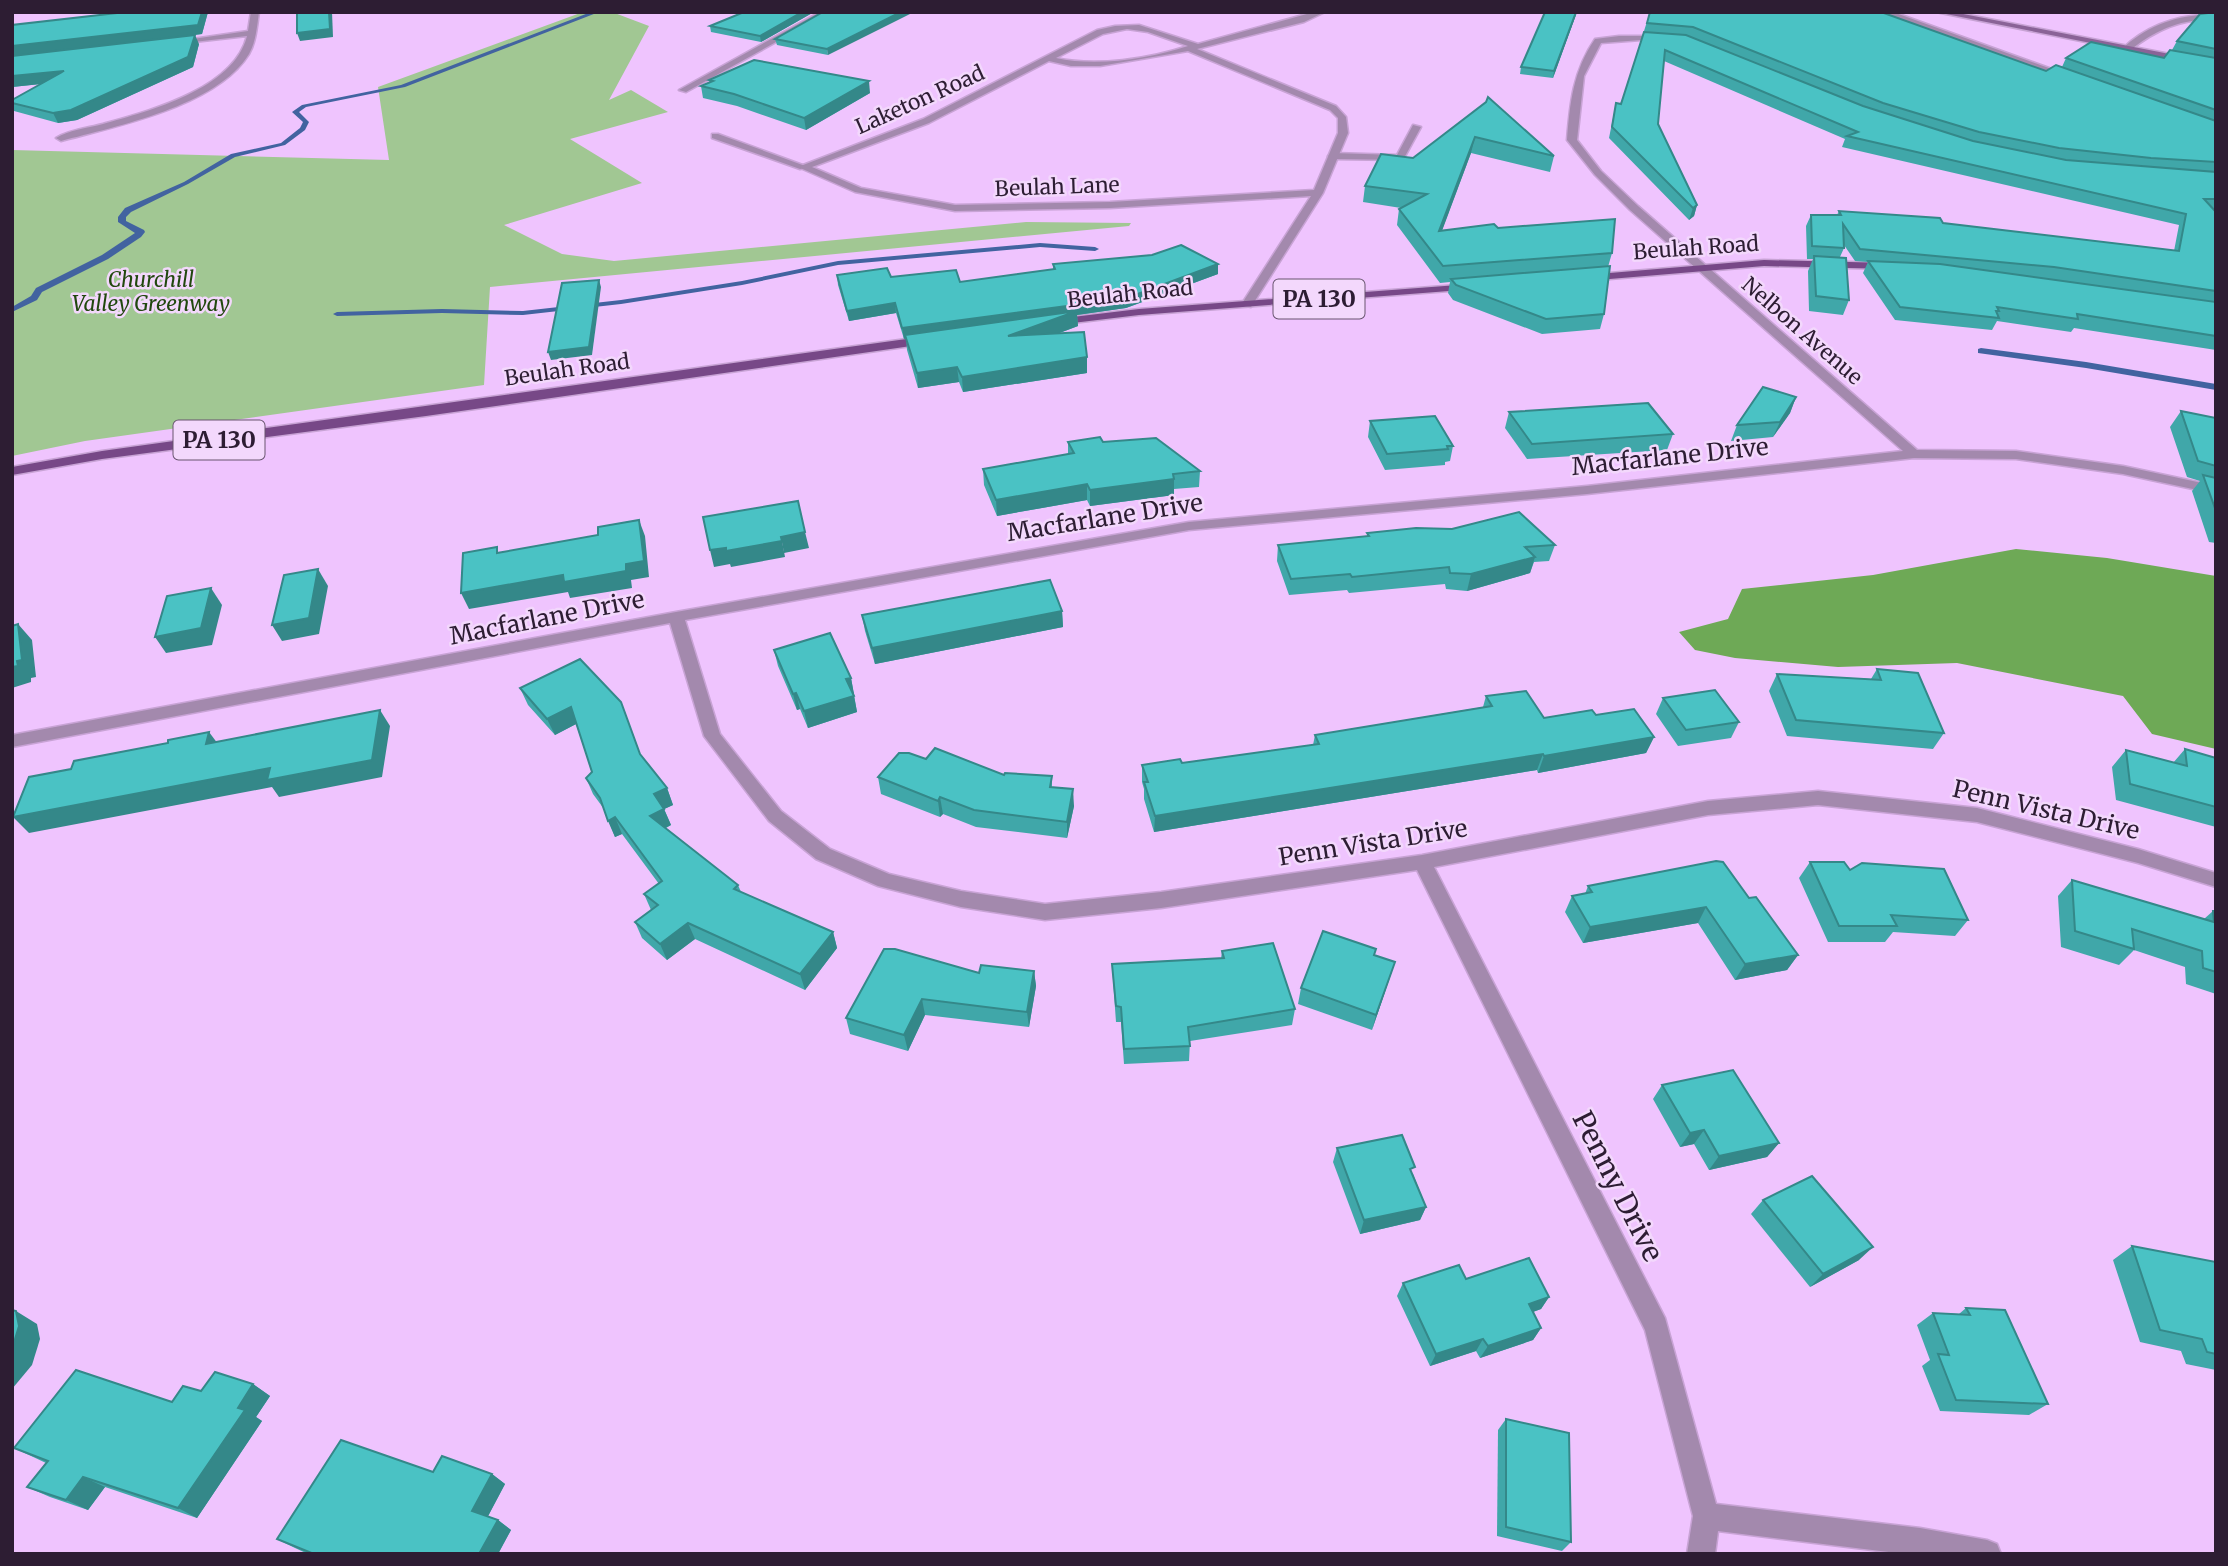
<svg xmlns="http://www.w3.org/2000/svg" width="2228" height="1566" font-family="Merriweather,serif">
  <rect width="100%" height="100%" fill="#efc4fe"/>
  <polygon fill="#a1c793" points="583,12 612,12 649,26 609,100 631,90 668,112 570,139 642,183 504,225 562,254 614,261 1026,222 1131,223 1129,226 490,287 484,385 85,441 12,456 12,150 389,160 378,87"/>
  <polygon fill="#6ea956" points="2016,549 2107,558 2216,576 2216,749 2152,734 2123,696 1957,663 1838,667 1735,658 1695,650 1679,632 1728,619 1742,589 1873,575"/>
  <g fill="none" stroke-linecap="round" stroke-linejoin="round">
    <g fill="#4263a0" fill-rule="evenodd">
      <polygon points="591,12 599,12 405,87 306,107 299,112 309,122 305,130 285,145 235,157 188,184 131,212 126,217 126,221 144,230 145,232 141,237 108,259 42,292 37,300 12,312 12,307 31,296 36,288 102,255 135,233 118,222 118,217 125,208 184,182 231,154 281,143 300,128 303,122 292,112 302,105 401,85"/>
      <polygon points="1040,243 1095,247 1099,249 1095,251 1040,247 838,265 742,285 621,304 523,315 442,313 337,316 333,314 337,312 442,309 523,311 621,300 742,281 838,261"/>
      <polygon points="1981,348 2086,362 2216,384 2216,390 2086,368 1978,353 1978,349"/>
    </g>
    <g stroke="#c8a3d5" stroke-width="3">
      <g id="lane">
        <path d="M2203 15 2216 16V20C2181 18 2156 30 2129 51L2122 49C2144 28 2173 16 2203 15Z"/>
        <polygon points="1413,125 1421,127 1403,160 1333,159 1328,156 1333,153 1397,155"/>
        <polygon points="712,134 718,134 808,167 800,169 712,138"/>
      </g>
    </g>
    <g stroke="#c8a3d5" stroke-width="3">
      <g id="street">
        <path d="M251 12H259C257 26 256 42 249 54 217 106 117 126 61 141L56 138C69 130 88 128 103 124 149 111 234 89 247 36L176 44 172 42 248 31Z"/>
        <polygon points="820,12 830,12 686,92 679,90"/>
        <path d="M1314 12H1325L1304 22 1197 49 1336 106 1346 117 1348 133 1323 193 1251 307 1241 305 1311 196 1110 208 955 211 855 192 798 167 923 119 1097 30 1115 26 1139 25 1198 44ZM1127 29 1148 32 1188 46C1149 59 1096 67 1056 58L1103 34ZM1188 51 1330 110 1338 118V133L1314 190 1110 202 955 205 861 188 812 167 929 123 1049 61 1071 66H1100Z"/>
        <polygon points="1881,12 1893,12 2074,77 2067,79"/>
        <path d="M1619 36H1664L1668 38 1601 43 1584 76 1577 140 1601 171 1638 206 1917 450 2016 451 2123 466 2216 486V494L2123 474 2016 459 1914 458 1587 494 1189 530 685 620 720 734 781 811 830 849 889 874 961 891 1045 904 1161 892 1422 855 1708 801 1818 791 1977 808 2138 849 2216 873V887L2138 863 1977 822 1818 805 1708 815 1434 867 1665 1318 1716 1504 1920 1528 1987 1540 1997 1544 2001 1554H1905L1718 1531 1715 1554H1687L1693 1516 1645 1330 1417 870 1161 908 1045 920 961 907 878 886 816 859 769 821 704 736 670 623 12 747V735L676 612 1189 522 1587 486 1903 451 1630 210 1595 175 1567 140C1570 103 1573 71 1595 39Z"/>
      </g>
    </g>
    <g stroke="#c8a3d5" stroke-width="3">
      <polygon id="secondary" points="1936,12 1953,12 2216,63 2216,68"/>
    </g>
    <g stroke="#c8a3d5" stroke-width="3">
      <g id="primary">
        <polygon points="1764,260 1890,263 1895,266 1890,269 1764,266 1586,281 1580,278 1586,275"/>
        <polygon points="1471,284 1477,287 1475,289 1139,315 1056,325 1050,322 1056,319 1139,309"/>
        <polygon points="928,336 934,340 932,343 426,416 102,459 12,475 12,467 102,451"/>
      </g>
    </g>
    <use href="#lane" fill="#a389ad" fill-rule="evenodd"/>
    <use href="#street" fill="#a389ad" fill-rule="evenodd"/>
    <use href="#secondary" fill="#8a6397" fill-rule="evenodd"/>
    <use href="#primary" fill="#774887" fill-rule="evenodd"/>
  </g>
  <g fill="#40a7a9">
    <polygon points="126,12 208,12 202,34 87,47 199,44 193,67 77,120 58,123 14,111 12,108 12,100 41,84 12,87"/>
    <polygon points="814,12 761,42 711,32 710,26"/>
    <polygon points="823,12 828,55 777,45 775,39"/>
    <polygon points="1545,12 1577,12 1553,78 1520,74 1521,67"/>
    <polygon points="1650,12 2046,71 2062,67 2066,58 2164,58 2172,50 2177,41 2208,13 2203,12 2216,12 2216,350 2074,328 2071,332 1997,321 1992,330 1895,320 1863,273 1868,262 1855,261 1844,245 1844,248 1840,257 1849,300 1843,315 1809,311 1808,271 1813,259 1807,259 1806,226 1811,215 1837,215 1839,211 2174,251 2179,225 1842,147 1845,139 1664,61 1658,124 1697,205 1694,216 1689,220 1609,138 1616,103 1621,104"/>
    <polygon points="709,80 870,93 806,130 737,106 703,98 701,86 710,82"/>
    <polygon points="1486,102 1554,156 1550,172 1471,153 1442,230 1498,228 1612,253 1608,267 1604,314 1600,329 1542,334 1453,300 1448,293 1450,282 1440,283 1397,225 1399,209 1401,208 1363,202 1365,186 1413,158"/>
    <polygon points="1053,264 1218,264 1218,274 1126,308 1077,315 1078,326 1057,334 1087,357 1087,373 963,392 959,382 918,388 907,350 906,338 904,339 896,313 849,321 838,285 837,275 960,282 1053,269"/>
    <polygon points="1796,397 1790,413 1773,437 1731,441 1737,425"/>
    <polygon points="2181,411 2216,418 2216,543 2209,542 2192,491 2200,481 2187,477 2170,427"/>
    <polygon points="1509,412 1673,434 1667,450 1527,459 1505,428"/>
    <polygon points="1370,421 1453,446 1450,461 1445,462 1445,465 1385,470 1368,437"/>
    <polygon points="1068,442 1103,442 1200,471 1199,487 1174,489 1174,495 1090,506 1087,500 997,516 984,485 983,469 1068,454"/>
    <polygon points="1367,533 1555,545 1549,561 1534,562 1530,573 1467,591 1446,589 1445,584 1349,593 1347,590 1289,595 1277,561 1278,545 1367,536"/>
    <polygon points="1062,611 1063,627 875,664 865,631 862,615"/>
    <polygon points="774,650 851,678 857,712 808,728 800,709 797,710 778,666"/>
    <polygon points="1877,669 1944,733 1933,749 1787,736 1769,691 1777,674 1871,679"/>
    <polygon points="520,688 641,755 667,788 673,805 664,809 671,825 666,828 738,885 741,892 833,932 837,948 805,990 695,939 667,960 642,938 635,922 651,910 644,894 659,884 622,834 615,837 604,809 593,794 586,778 592,772 576,724 555,735 528,705"/>
    <polygon points="1486,696 1544,718 1596,715 1654,737 1646,753 1538,773 1537,770 1154,832 1144,799 1144,789 1142,782 1142,765 1182,763 1313,745 1315,735 1483,707"/>
    <polygon points="1663,698 1739,722 1731,738 1678,746 1656,714"/>
    <polygon points="2185,749 2216,758 2216,827 2116,800 2112,767 2126,750 2173,763"/>
    <polygon points="1004,775 1052,776 1052,787 1074,806 1067,838 976,827 943,814 940,817 881,794 878,777"/>
    <polygon points="1810,862 1850,870 1968,920 1955,936 1893,932 1885,942 1828,942 1799,878"/>
    <polygon points="2072,880 2204,919 2213,911 2216,911 2216,994 2186,984 2185,967 2134,950 2119,965 2061,947 2058,896"/>
    <polygon points="1588,886 1749,898 1798,955 1787,970 1735,980 1698,923 1583,943 1565,912 1572,896 1585,894"/>
    <polygon points="1222,951 1295,1009 1292,1025 1190,1041 1189,1061 1124,1064 1121,1022 1116,1022 1113,980 1112,964 1221,959"/>
    <polygon points="1375,955 1390,977 1372,1030 1298,1004 1301,988"/>
    <polygon points="1034,971 1036,986 1029,1027 925,1015 908,1051 850,1034 846,1018 979,973"/>
    <polygon points="1662,1085 1779,1143 1767,1157 1709,1170 1694,1144 1680,1147 1653,1099"/>
    <polygon points="1337,1148 1413,1174 1426,1207 1420,1220 1360,1234 1333,1162"/>
    <polygon points="1763,1200 1859,1260 1810,1287 1751,1214"/>
    <polygon points="2132,1246 2216,1262 2216,1370 2186,1364 2181,1351 2140,1342 2113,1260"/>
    <polygon points="1466,1279 1549,1297 1541,1309 1533,1312 1541,1328 1533,1340 1480,1358 1476,1351 1430,1366 1397,1296 1403,1283"/>
    <polygon points="1966,1308 2048,1404 2029,1415 1940,1411 1922,1366 1930,1360 1917,1325 1933,1313 1959,1314"/>
    <polygon points="253,1384 270,1396 256,1417 262,1421 197,1518 105,1487 88,1510 50,1497 27,1487 46,1463 14,1448 172,1402 201,1391"/>
    <polygon points="1506,1419 1571,1542 1562,1551 1497,1536 1498,1430"/>
    <polygon points="433,1472 492,1474 505,1484 488,1516 498,1520 511,1530 498,1554 308,1554 295,1548 277,1539"/>
  </g>
  <g fill="#348889">
    <polygon points="202,12 208,12 202,34 12,56 12,46"/>
    <polygon points="329,12 332,12 333,37 300,41 297,33"/>
    <polygon points="802,12 814,12 761,42 760,36"/>
    <polygon points="901,12 914,12 828,55 827,49"/>
    <polygon points="1576,12 1577,12 1553,78 1554,71"/>
    <polygon points="195,35 199,44 193,67 77,120 58,123 53,113"/>
    <polygon points="64,71 69,81 12,87 12,76"/>
    <polygon points="869,81 870,93 806,130 804,118"/>
    <polygon points="1475,137 1471,153 1436,247 1439,231"/>
    <polygon points="1697,205 1694,216 1689,220 1693,208"/>
    <polygon points="1218,264 1218,274 1126,308 1077,315 1078,326 1009,352 905,335 906,338 904,339 902,328"/>
    <polygon points="599,280 601,287 592,355 551,360 548,352"/>
    <polygon points="895,303 896,313 849,321 847,311"/>
    <polygon points="1087,357 1087,373 963,392 962,377"/>
    <polygon points="957,367 959,382 918,388 917,373"/>
    <polygon points="1796,397 1790,413 1773,437 1780,422"/>
    <polygon points="1174,479 1174,495 1090,506 1090,490"/>
    <polygon points="1087,484 1087,500 997,516 996,500"/>
    <polygon points="639,520 645,536 649,577 631,580 632,588 570,598 568,592 469,609 461,593 626,564"/>
    <polygon points="805,532 809,548 784,553 781,537"/>
    <polygon points="782,541 785,557 731,567 730,564 714,567 710,550"/>
    <polygon points="1535,557 1530,573 1467,591 1471,574"/>
    <polygon points="318,569 328,586 319,634 282,641 272,625"/>
    <polygon points="211,588 222,605 212,645 166,653 155,637"/>
    <polygon points="1062,611 1063,627 875,664 872,648"/>
    <polygon points="18,624 32,640 36,677 31,678 31,682 12,688 12,667"/>
    <polygon points="851,678 854,694 849,696 846,679"/>
    <polygon points="796,693 800,709 797,710 793,694"/>
    <polygon points="854,696 857,712 808,728 804,711"/>
    <polygon points="571,707 578,723 555,735 547,719"/>
    <polygon points="380,710 390,726 382,777 279,797 272,787 29,833 13,817"/>
    <polygon points="209,732 221,748 206,744"/>
    <polygon points="1654,737 1646,753 1538,773 1544,756"/>
    <polygon points="1543,754 1537,770 1154,832 1155,816"/>
    <polygon points="667,788 673,805 660,811 654,794"/>
    <polygon points="1073,789 1074,806 1067,838 1067,822"/>
    <polygon points="940,797 943,814 940,817 938,801"/>
    <polygon points="664,809 671,825 657,832 650,816"/>
    <polygon points="615,817 622,834 615,837 608,821"/>
    <polygon points="1706,907 1698,923 1583,943 1590,927"/>
    <polygon points="688,923 695,939 667,960 660,944"/>
    <polygon points="833,932 837,948 805,990 800,974"/>
    <polygon points="1798,955 1787,970 1735,980 1745,964"/>
    <polygon points="1395,962 1390,977 1372,1030 1376,1015"/>
    <polygon points="1034,971 1036,986 1029,1027 1027,1012"/>
    <polygon points="922,999 925,1015 908,1051 904,1035"/>
    <polygon points="1704,1130 1694,1144 1680,1147 1690,1133"/>
    <polygon points="1779,1143 1767,1157 1709,1170 1719,1156"/>
    <polygon points="1426,1207 1420,1220 1360,1234 1364,1220"/>
    <polygon points="1873,1247 1859,1260 1810,1287 1823,1274"/>
    <polygon points="1549,1297 1541,1309 1521,1316 1529,1304"/>
    <polygon points="16,1311 37,1324 40,1339 32,1365 12,1389 12,1349"/>
    <polygon points="1541,1328 1533,1340 1480,1358 1488,1346"/>
    <polygon points="1483,1339 1476,1351 1430,1366 1436,1354"/>
    <polygon points="253,1384 270,1396 256,1417 262,1421 197,1518 178,1508 238,1408"/>
    <polygon points="492,1474 505,1484 486,1520 472,1511"/>
    <polygon points="83,1477 105,1487 88,1510 66,1500"/>
    <polygon points="498,1520 511,1530 498,1554 479,1554"/>
  </g>
  <g fill="#4ac2c4" stroke="#348889" stroke-width="2">
    <polygon points="126,12 202,12 198,25 12,46 12,25"/>
    <polygon points="297,12 329,12 330,29 297,33"/>
    <polygon points="744,12 802,12 760,36 710,26"/>
    <polygon points="823,12 901,12 827,49 775,39"/>
    <polygon points="1545,12 1576,12 1554,71 1521,67"/>
    <polygon points="1650,12 1881,12 2046,71 2056,65 2216,121 2216,162 2151,158 2059,148 1979,132 1883,103 1693,27 1647,23"/>
    <polygon points="2216,12 2216,49 2177,41 2200,14"/>
    <polygon points="1644,32 1686,35 1863,106 1973,141 2066,160 2216,172 2216,199 2204,199 2216,212 2216,291 2054,267 1860,249 1843,224 1844,248 1812,246 1811,215 1841,215 1839,211 1940,218 1943,223 2179,251 2186,214 1847,136 1858,132 1665,50 1658,124 1697,205 1693,208 1612,127 1616,103 1621,104"/>
    <polygon points="195,35 188,57 71,110 53,113 12,103 12,100 64,71 12,76 12,56"/>
    <polygon points="2091,42 2164,58 2170,50 2216,58 2216,110 2066,58"/>
    <polygon points="754,60 869,81 804,118 734,94 701,86 713,81 709,80"/>
    <polygon points="1488,97 1554,156 1475,137 1439,231 1494,224 1498,228 1615,219 1612,253 1443,266 1399,209 1427,194 1365,186 1381,154 1413,158 1486,102"/>
    <polygon points="1181,245 1218,264 1127,298 902,328 895,303 847,311 837,275 887,268 891,277 956,270 960,282 1055,269 1053,264 1152,255"/>
    <polygon points="1814,256 1846,258 1849,300 1816,296"/>
    <polygon points="1868,261 1940,264 2216,302 2216,336 2077,314 2078,319 1997,307 1999,311 1996,311 1999,318 1900,307"/>
    <polygon points="1610,266 1604,314 1546,319 1456,285 1451,279"/>
    <polygon points="599,280 589,347 548,352 562,283"/>
    <polygon points="1077,311 1008,336 1084,332 1087,357 962,377 957,367 917,373 905,335"/>
    <polygon points="1763,387 1796,397 1780,422 1737,425"/>
    <polygon points="1648,403 1673,434 1532,444 1509,412"/>
    <polygon points="2181,411 2216,418 2216,466 2198,461"/>
    <polygon points="1435,416 1453,446 1447,446 1448,449 1387,454 1370,421"/>
    <polygon points="1100,437 1103,442 1156,438 1200,471 1173,474 1174,479 1090,490 1087,484 996,500 983,469 1074,453 1068,442"/>
    <polygon points="2203,475 2216,478 2216,511"/>
    <polygon points="798,501 805,532 781,537 782,541 726,551 726,548 710,550 703,517"/>
    <polygon points="1519,512 1555,545 1525,547 1535,557 1471,574 1450,573 1449,567 1352,577 1350,574 1291,579 1278,545 1369,536 1367,533 1416,528 1452,529"/>
    <polygon points="639,520 644,561 626,564 626,571 564,582 563,575 461,593 463,553 497,547 497,553 598,535 598,527"/>
    <polygon points="318,569 309,618 272,625 284,575"/>
    <polygon points="1050,580 1062,611 872,648 862,615"/>
    <polygon points="211,588 201,628 155,637 167,596"/>
    <polygon points="18,624 22,660 17,661 18,666 12,667 12,626"/>
    <polygon points="830,633 851,678 846,679 854,696 804,711 796,693 793,694 774,650"/>
    <polygon points="580,659 621,702 640,754 667,788 654,794 664,809 650,816 738,885 734,889 833,932 800,974 688,923 660,944 635,922 658,905 644,894 662,881 615,817 608,821 600,798 586,778 592,772 571,707 547,719 520,688"/>
    <polygon points="1877,669 1918,673 1944,733 1796,720 1777,674 1881,680"/>
    <polygon points="1715,690 1739,722 1686,730 1663,698"/>
    <polygon points="1526,691 1544,718 1592,710 1596,715 1634,709 1654,737 1544,756 1543,754 1155,816 1144,782 1148,782 1142,765 1180,759 1182,763 1319,744 1315,735 1492,706 1486,696"/>
    <polygon points="380,710 372,760 267,780 270,768 13,817 29,777 71,769 74,761 168,743 168,740 209,732 206,744"/>
    <polygon points="935,748 1004,775 1005,773 1052,776 1050,787 1073,789 1067,822 974,810 940,797 938,801 878,777 899,753 909,753 926,759"/>
    <polygon points="2185,749 2216,758 2216,807 2130,784 2126,750 2187,766"/>
    <polygon points="1716,861 1723,862 1749,898 1756,897 1798,955 1745,964 1706,907 1590,927 1572,896 1592,892 1588,886"/>
    <polygon points="1810,862 1844,862 1850,870 1862,863 1944,869 1968,920 1891,915 1897,926 1839,926"/>
    <polygon points="2072,880 2214,922 2213,911 2216,911 2216,972 2203,968 2202,951 2132,929 2134,949 2075,931"/>
    <polygon points="1323,931 1376,949 1374,955 1395,962 1376,1015 1301,988"/>
    <polygon points="1273,943 1295,1009 1188,1027 1190,1046 1124,1049 1121,1007 1116,1006 1112,964 1224,958 1222,951"/>
    <polygon points="884,949 895,949 979,973 981,965 1034,971 1027,1012 922,999 904,1035 846,1018"/>
    <polygon points="1733,1070 1779,1143 1719,1156 1704,1130 1690,1133 1662,1085"/>
    <polygon points="1402,1135 1415,1167 1410,1169 1426,1207 1364,1220 1337,1148"/>
    <polygon points="1812,1176 1873,1247 1823,1274 1763,1200"/>
    <polygon points="2132,1246 2216,1262 2216,1354 2207,1352 2202,1339 2160,1330"/>
    <polygon points="1529,1258 1549,1297 1529,1304 1541,1328 1488,1346 1483,1339 1436,1354 1403,1283 1459,1265 1466,1279"/>
    <polygon points="1966,1308 2005,1310 2048,1404 1956,1400 1938,1354 1949,1355 1933,1313 1970,1315"/>
    <polygon points="12,1310 16,1311 19,1326 12,1349"/>
    <polygon points="76,1370 172,1402 183,1386 201,1391 215,1372 253,1384 238,1408 245,1410 178,1508 83,1477 66,1500 27,1487 48,1461 14,1448"/>
    <polygon points="1506,1419 1569,1433 1571,1542 1506,1527"/>
    <polygon points="341,1440 433,1472 442,1456 492,1474 472,1511 498,1520 479,1554 314,1554 277,1539"/>
  </g>
  <g text-anchor="middle" stroke-width="5" stroke-linejoin="round" paint-order="stroke">
    <g font-size="21" fill="#2d1d33" stroke="#f3d8fc">
      <text transform="translate(920 100) rotate(-24)" y="7">Laketon Road</text>
      <text transform="translate(1057 187) rotate(-2)" y="7">Beulah Lane</text>
      <text transform="translate(1696 248) rotate(-4)" y="7">Beulah Road</text>
      <text transform="translate(1130 294) rotate(-6)" y="7">Beulah Road</text>
      <text transform="translate(1802 331) rotate(41)" y="7">Nelbon Avenue</text>
      <text transform="translate(567 370) rotate(-8)" y="7">Beulah Road</text>
    </g>
    <g font-size="21" font-style="italic" fill="#21480e" stroke="#f3d8fc">
      <text x="151" y="287">Churchill<tspan x="151" dy="24">Valley Greenway</tspan></text>
    </g>
    <g fill="#f3d8fc" stroke="#68556f" stroke-width="2">
      <rect x="1273.5" y="279.5" width="91" height="39" rx="5"/>
      <rect x="173.5" y="420.5" width="91" height="39" rx="5"/>
    </g>
    <g font-size="23" font-weight="bold" fill="#2d1d33">
      <text x="1319" y="307">PA 130</text>
      <text x="219" y="448">PA 130</text>
    </g>
    <g font-size="24" fill="#2d1d33" stroke="#f3d8fc">
      <text transform="translate(1670 457) rotate(-6)" y="8">Macfarlane Drive</text>
      <text transform="translate(1105 518) rotate(-9)" y="8">Macfarlane Drive</text>
      <text transform="translate(547 618) rotate(-11)" y="8">Macfarlane Drive</text>
      <text transform="translate(2046 810) rotate(13)" y="8">Penn Vista Drive</text>
      <text transform="translate(1373 843) rotate(-9)" y="8">Penn Vista Drive</text>
    </g>
    <g font-size="28" fill="#2d1d33" stroke="#f3d8fc">
      <text transform="translate(1618 1186) rotate(63)" y="10">Penny Drive</text>
    </g>
  </g>
  <rect width="2228" height="1566" fill="none" stroke="#2d1d33" stroke-width="28"/>
</svg>
